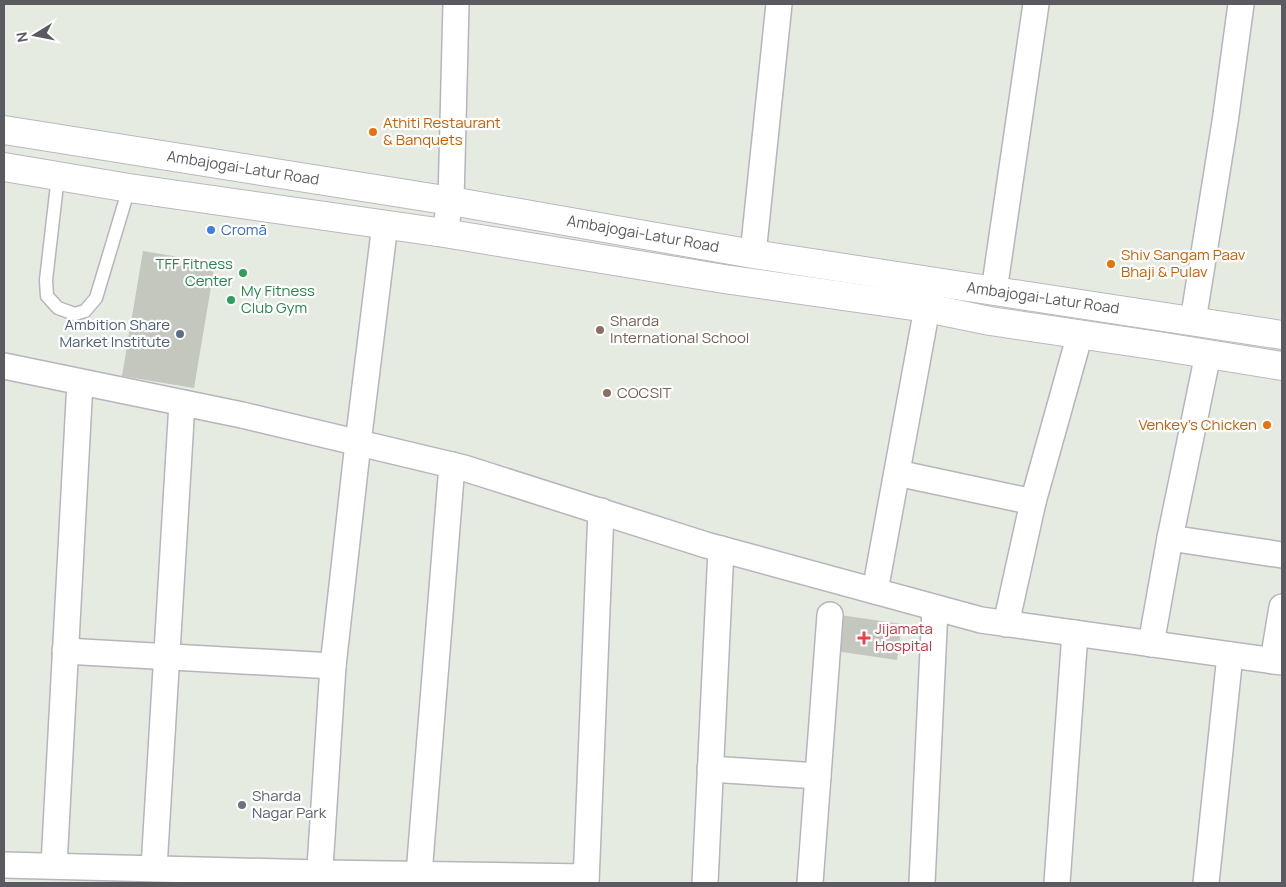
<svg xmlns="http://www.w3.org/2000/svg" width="1286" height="887" font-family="Manrope,sans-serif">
  <rect width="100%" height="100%" fill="#e6ebe2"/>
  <g fill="#c3c7be">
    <polygon points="143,251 215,263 194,388 122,376"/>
    <polygon points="840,615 902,624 897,660 835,651"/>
  </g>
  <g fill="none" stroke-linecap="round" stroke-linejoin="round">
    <g stroke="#b7b4bb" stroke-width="15">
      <polyline id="lane" points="58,176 46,280 47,296 58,308 75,314 85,311 96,298 129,188"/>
    </g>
    <g stroke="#b7b4bb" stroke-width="28">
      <g id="street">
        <polyline points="444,233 451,201 456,4"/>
        <polyline points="753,254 779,4"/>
        <polyline points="994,291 1036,4"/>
        <polyline points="1193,321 1225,122 1241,4"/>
        <polyline points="4,366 242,415 464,468 706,545 981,620 1282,662"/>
        <polyline points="897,473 1033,502"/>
        <polyline points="1170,538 1282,555"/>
        <polyline points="875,591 927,308"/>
        <polyline points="1006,624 1033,502 1080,334"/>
        <polyline points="1151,644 1170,538 1208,354"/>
        <polyline points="65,651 333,666"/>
        <polyline points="1273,661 1282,607"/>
        <polyline points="710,769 818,776"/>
        <polyline points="4,865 320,873 586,877"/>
        <polyline points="54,865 80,382"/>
        <polyline points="154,868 182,403"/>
        <polyline points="419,874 452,465"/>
        <polyline points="319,883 333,666 358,443 385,224"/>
        <polyline points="586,883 601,511"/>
        <polyline points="705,883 721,549"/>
        <polyline points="810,883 830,615"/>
        <polyline points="922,883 935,608"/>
        <polyline points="1057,883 1075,633"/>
        <polyline points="1206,883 1230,655"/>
      </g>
    </g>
    <g stroke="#bab7bf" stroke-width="30">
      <g id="secondary">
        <polyline points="4,130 451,201 753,254 1282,335"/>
        <polyline points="4,167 129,188 444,233 724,279 927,308 990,321 1152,345 1282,366"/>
      </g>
    </g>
    <use href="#lane" stroke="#fff" stroke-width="12"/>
    <use href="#street" stroke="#fff" stroke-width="25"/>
    <use href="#secondary" stroke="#fff" stroke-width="28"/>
  </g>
  <g fill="#e8710a" stroke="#fff" stroke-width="2">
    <circle cx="373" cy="132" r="5"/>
    <circle cx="1111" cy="264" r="5"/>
    <circle cx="1267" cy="425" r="5"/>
  </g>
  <circle fill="#3f7fe0" stroke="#fff" stroke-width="2" cx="211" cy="230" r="5"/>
  <g fill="#2e9e5b" stroke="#fff" stroke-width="2">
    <circle cx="243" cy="273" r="5"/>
    <circle cx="231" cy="300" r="5"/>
  </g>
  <g fill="#8d6e63" stroke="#fff" stroke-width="2">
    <circle cx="600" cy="330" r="5"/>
    <circle cx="607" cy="393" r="5"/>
  </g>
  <circle fill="#5c6f8a" stroke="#fff" stroke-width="2" cx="180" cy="334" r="5"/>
  <path fill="#e0444e" stroke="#fff" stroke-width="2" d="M861.5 630.5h5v5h5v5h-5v5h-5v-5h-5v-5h5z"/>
  <circle fill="#6b7280" stroke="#fff" stroke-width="2" cx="242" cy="805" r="5"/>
  <g text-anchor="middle" stroke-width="4.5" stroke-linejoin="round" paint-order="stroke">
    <g font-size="15" fill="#c56008" stroke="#fff" text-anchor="start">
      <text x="383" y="128">Athiti Restaurant<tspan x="383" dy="17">&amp; Banquets</tspan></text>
      <text x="1121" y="260">Shiv Sangam Paav<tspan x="1121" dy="17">Bhaji &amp; Pulav</tspan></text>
      <text x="1257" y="430" text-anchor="end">Venkey's Chicken</text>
    </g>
    <g font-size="15" fill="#5c5a61" stroke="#fff">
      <text transform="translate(243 168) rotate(9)" y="5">Ambajogai-Latur Road</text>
      <text transform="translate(643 234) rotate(10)" y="5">Ambajogai-Latur Road</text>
      <text transform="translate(1043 298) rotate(8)" y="5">Ambajogai-Latur Road</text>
    </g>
    <g font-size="15" fill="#366cbe" stroke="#fff" text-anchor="start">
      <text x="221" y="235">Cromā</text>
    </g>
    <g font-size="15" fill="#27864d" stroke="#fff" text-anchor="end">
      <text x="233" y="269">TFF Fitness<tspan x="233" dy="17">Center</tspan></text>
      <text x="241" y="296" text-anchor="start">My Fitness<tspan x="241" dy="17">Club Gym</tspan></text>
    </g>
    <g font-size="15" fill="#785e54" stroke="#fff" text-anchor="start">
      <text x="610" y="326">Sharda<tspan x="610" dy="17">International School</tspan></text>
      <text x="617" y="398">COCSIT</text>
    </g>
    <g font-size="15" fill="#4e5e75" stroke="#fff" text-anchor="end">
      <text x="170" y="330">Ambition Share<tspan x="170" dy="17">Market Institute</tspan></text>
    </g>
    <g font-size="15" fill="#be3a42" stroke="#fff" text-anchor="start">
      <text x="875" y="634">Jijamata<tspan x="875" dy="17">Hospital</tspan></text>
    </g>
    <g font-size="15" fill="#5b616d" stroke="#fff" text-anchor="start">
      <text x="252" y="801">Sharda<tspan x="252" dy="17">Nagar Park</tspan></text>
    </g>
  </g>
  <rect width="1286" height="887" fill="none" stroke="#5c5a61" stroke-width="10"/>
  <g transform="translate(35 35) rotate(260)" stroke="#ffffff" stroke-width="4" paint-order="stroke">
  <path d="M0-4L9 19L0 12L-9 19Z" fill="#5c5a61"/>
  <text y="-8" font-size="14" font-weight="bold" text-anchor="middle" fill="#5c5a61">N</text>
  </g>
</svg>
